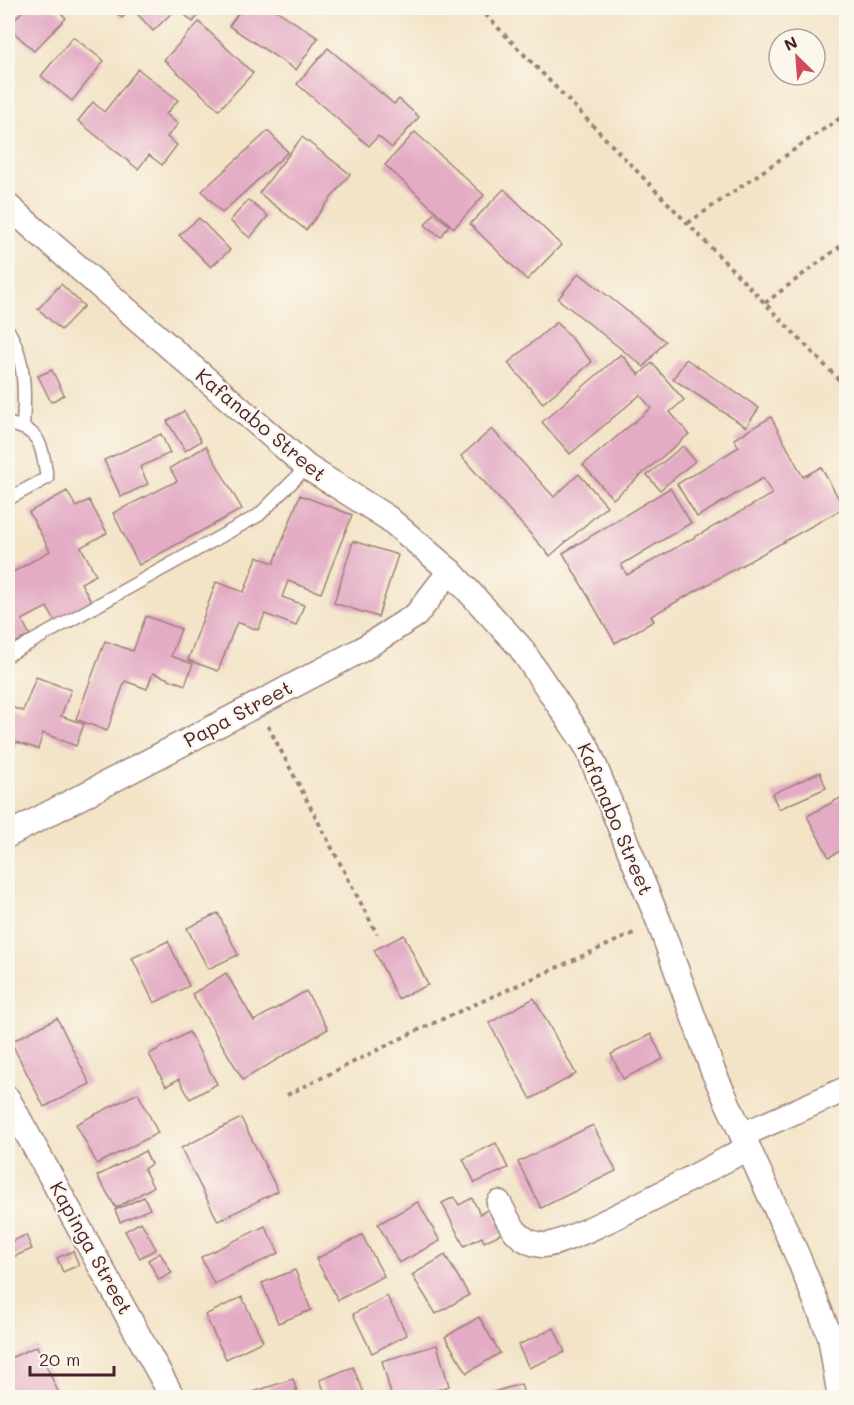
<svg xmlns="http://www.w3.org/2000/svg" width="854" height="1405" font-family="Mali,sans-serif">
  <rect width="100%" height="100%" fill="#fbf7ec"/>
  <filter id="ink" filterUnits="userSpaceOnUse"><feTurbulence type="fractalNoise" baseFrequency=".0167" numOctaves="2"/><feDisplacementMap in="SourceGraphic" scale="12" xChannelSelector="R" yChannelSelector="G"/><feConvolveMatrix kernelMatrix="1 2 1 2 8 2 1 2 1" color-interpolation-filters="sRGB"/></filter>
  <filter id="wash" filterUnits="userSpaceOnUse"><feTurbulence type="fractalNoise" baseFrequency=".008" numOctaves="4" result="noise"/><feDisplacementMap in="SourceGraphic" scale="24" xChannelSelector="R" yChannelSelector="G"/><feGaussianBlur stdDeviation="1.35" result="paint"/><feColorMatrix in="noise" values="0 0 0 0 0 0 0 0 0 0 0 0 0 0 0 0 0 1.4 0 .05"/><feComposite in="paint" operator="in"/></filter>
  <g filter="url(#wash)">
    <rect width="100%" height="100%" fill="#f3e4c8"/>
    <g id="blocks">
      <g fill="#e3abc4">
        <polygon points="25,8 55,8 66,18 34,51 8,27"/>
        <polygon points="111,8 177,8 153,31 132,8 122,18"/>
        <polygon points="180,8 198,8 202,11 193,22 178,9"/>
        <polygon points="242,8 273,8 318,38 296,70 229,26"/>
        <polygon points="199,22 253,73 219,110 164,60"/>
        <polygon points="73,37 104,61 72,101 41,76"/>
        <polygon points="328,48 394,104 399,99 419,117 392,148 378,136 369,146 297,84"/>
        <polygon points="138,69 178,100 166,114 178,124 167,137 177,145 162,165 149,155 138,169 78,121 93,102 104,112"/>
        <polygon points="268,131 288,152 222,213 202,191"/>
        <polygon points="415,132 484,195 454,228 385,165"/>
        <polygon points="302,137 350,174 306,230 259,193"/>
        <polygon points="504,189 561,245 527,280 470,224"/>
        <polygon points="248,200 268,216 250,238 230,221"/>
        <polygon points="434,213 449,225 441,237 425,225"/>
        <polygon points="199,218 230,250 211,267 179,235"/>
        <polygon points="579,273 665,341 644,367 558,299"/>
        <polygon points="61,284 84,306 61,330 38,309"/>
        <polygon points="557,322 592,362 543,403 508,363"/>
        <polygon points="8,350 18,368 8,374"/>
        <polygon points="621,354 639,375 652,363 684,400 670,412 689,434 613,499 583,465 651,408 640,395 570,454 542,422"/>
        <polygon points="686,359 759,408 746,427 673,379"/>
        <polygon points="52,370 64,395 51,402 38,376"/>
        <polygon points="184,411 201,441 185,451 167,421"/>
        <polygon points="771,417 803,477 821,467 844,508 651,616 654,621 615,643 563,553 670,488 691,523 621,565 627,575 772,494 763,478 697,517 677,484 739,447 734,439"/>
        <polygon points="492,429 554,497 579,474 607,506 550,556 461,456"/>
        <polygon points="161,434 170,453 140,467 148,484 121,497 104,460"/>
        <polygon points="206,446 242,509 139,565 113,513 177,481 170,468"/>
        <polygon points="683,446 695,461 660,490 647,475"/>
        <polygon points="67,491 76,507 89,500 107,533 81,547 96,575 81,583 92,603 56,623 47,607 22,620 30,635 8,647 8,575 50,551 29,512"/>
        <polygon points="300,495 352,515 321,593 288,581 282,597 304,605 296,626 265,614 258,630 237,622 218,671 188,660 216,582 244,592 257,557 274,563"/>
        <polygon points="353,541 398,555 378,617 334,603"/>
        <polygon points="146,616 181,629 171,656 193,664 185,685 153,673 147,689 125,681 107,731 76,719 105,641 133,651"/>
        <polygon points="36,677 71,690 61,716 84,724 76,746 43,733 38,749 16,742 8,764 8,706 23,711"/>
        <polygon points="820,772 826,788 779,809 772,794"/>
        <polygon points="844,796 846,848 829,857 807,816"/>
        <polygon points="218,913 238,955 208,969 187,928"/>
        <polygon points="404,935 428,985 398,999 374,950"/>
        <polygon points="168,941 189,986 154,1003 132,958"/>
        <polygon points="226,973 254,1021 306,991 328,1029 243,1080 192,994"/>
        <polygon points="534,998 576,1074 531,1099 489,1023"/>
        <polygon points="57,1018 90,1084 44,1107 11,1042"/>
        <polygon points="189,1032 217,1084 190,1099 179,1079 166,1086 149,1054"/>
        <polygon points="651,1034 663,1059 623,1079 611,1054"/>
        <polygon points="138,1093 158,1133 97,1164 76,1124"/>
        <polygon points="241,1118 278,1191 218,1221 181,1148"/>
        <polygon points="593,1125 616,1171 541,1208 518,1162"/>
        <polygon points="496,1143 508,1168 475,1183 463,1159"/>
        <polygon points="145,1151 151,1164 144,1169 153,1187 116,1208 97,1176"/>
        <polygon points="144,1197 150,1209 120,1222 115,1210"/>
        <polygon points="454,1197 459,1205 472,1198 480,1214 491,1208 504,1232 484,1242 482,1237 464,1246 442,1203"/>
        <polygon points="418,1202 440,1241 399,1263 378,1224"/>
        <polygon points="141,1222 156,1249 140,1258 125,1231"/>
        <polygon points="265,1226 279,1253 214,1284 201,1257"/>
        <polygon points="26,1235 32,1249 8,1259 8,1243"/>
        <polygon points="362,1235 384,1276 338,1300 316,1259"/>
        <polygon points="73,1251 79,1265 63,1272 57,1258"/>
        <polygon points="160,1253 172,1273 159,1280 148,1260"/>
        <polygon points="445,1255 469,1295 436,1314 412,1275"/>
        <polygon points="295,1270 311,1310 278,1323 262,1283"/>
        <polygon points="387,1296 407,1335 372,1353 353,1314"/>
        <polygon points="242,1297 263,1341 226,1359 205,1315"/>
        <polygon points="479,1317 500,1353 467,1373 445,1337"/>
        <polygon points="554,1328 565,1352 529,1368 518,1345"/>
        <polygon points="437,1345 449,1386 413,1398 392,1398 382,1361"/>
        <polygon points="37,1346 61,1398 8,1398 8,1359"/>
        <polygon points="353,1367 366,1398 327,1398 320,1380"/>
        <polygon points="293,1379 299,1398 255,1398 253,1392"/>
        <polygon points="521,1384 525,1398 477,1398 476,1397"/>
      </g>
    </g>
  </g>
  <g filter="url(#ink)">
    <use href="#blocks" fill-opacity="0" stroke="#9e827a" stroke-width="1.5"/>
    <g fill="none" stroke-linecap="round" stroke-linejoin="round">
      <g stroke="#9e827a" stroke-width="15">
        <g id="service">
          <polyline points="8,228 19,218"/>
          <path d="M8 330C26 359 25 393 23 426"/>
          <path d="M8 424C42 429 42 448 47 478L8 499"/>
          <polyline points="8,655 259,515 307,467"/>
        </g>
      </g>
      <g stroke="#9e827a" stroke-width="27">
        <g id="minor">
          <polyline points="8,206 307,467 388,518 450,571 520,647 587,747 659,922 713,1071 798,1257 830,1336 840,1398"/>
          <polyline points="8,835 361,650 416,615 450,571"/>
          <polyline points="8,1099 173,1398"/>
          <polyline points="742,1135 846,1089"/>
          <path d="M499 1203C509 1223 517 1242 542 1245 565 1248 717 1164 748 1148"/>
        </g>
      </g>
      <g stroke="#9e827a" stroke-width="4" stroke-dasharray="4.5 4.5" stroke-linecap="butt">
        <polyline points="479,8 846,387"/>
        <polyline points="688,223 846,114"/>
        <polyline points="765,303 846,242"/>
        <polyline points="268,726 377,934"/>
        <polyline points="287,1095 416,1031 636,932"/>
      </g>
      <use href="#service" stroke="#fff" stroke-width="12"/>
      <use href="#minor" stroke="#fff" stroke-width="24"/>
    </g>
  </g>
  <g text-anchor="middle" stroke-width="4.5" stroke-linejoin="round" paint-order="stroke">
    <g font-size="20" fill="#4a1f2b" stroke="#fbf7ec">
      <text transform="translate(261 425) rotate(40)" y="7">Kafanabo Street</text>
      <text transform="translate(238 714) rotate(-28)" y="7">Papa Street</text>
      <text transform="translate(615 819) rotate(67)" y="7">Kafanabo Street</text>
      <text transform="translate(91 1248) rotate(61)" y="7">Kapinga Street</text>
    </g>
  </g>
  <rect width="854" height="1405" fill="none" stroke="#fbf7ec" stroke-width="30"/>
  <g transform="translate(797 57) rotate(335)"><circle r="28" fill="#fbf7ec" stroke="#b4a19f" stroke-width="1.5"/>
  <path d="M0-4.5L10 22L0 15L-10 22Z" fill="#d1495b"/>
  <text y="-9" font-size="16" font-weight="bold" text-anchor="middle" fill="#4a1f2b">N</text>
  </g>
  <path d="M30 1366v9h84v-9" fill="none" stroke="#4a1f2b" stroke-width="3"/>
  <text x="39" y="1366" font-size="18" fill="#4a1f2b" stroke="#fbf7ec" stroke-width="4.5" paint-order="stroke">20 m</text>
</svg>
